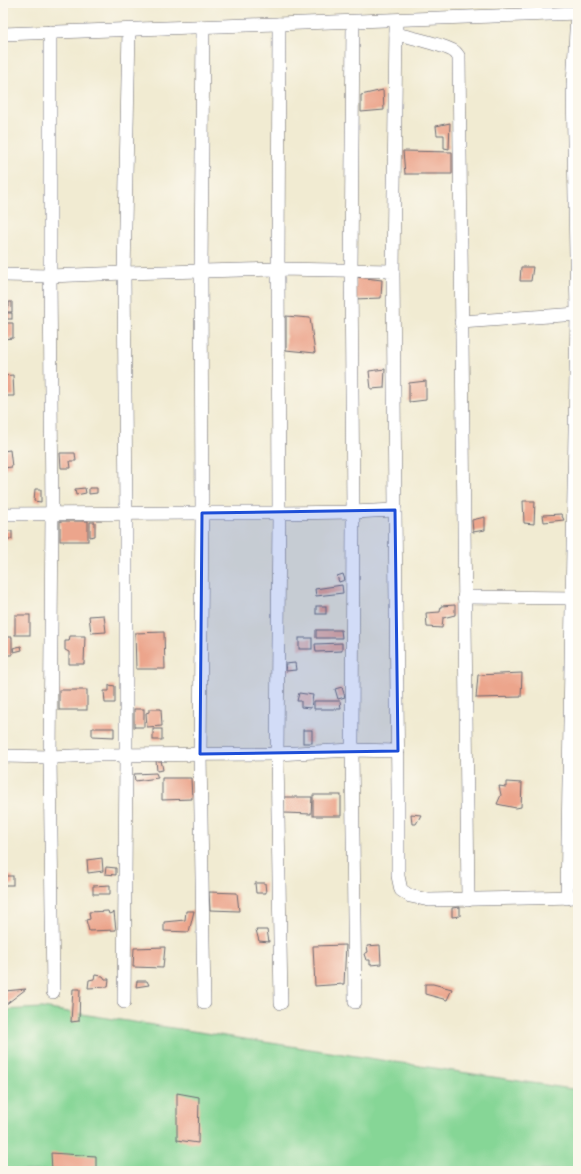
<svg xmlns="http://www.w3.org/2000/svg" width="581" height="1174" font-family="Dekko,sans-serif">
  <rect width="100%" height="100%" fill="#fbf7ec"/>
  <filter id="ink" filterUnits="userSpaceOnUse"><feTurbulence type="fractalNoise" baseFrequency=".025" numOctaves="2"/><feDisplacementMap in="SourceGraphic" scale="8" xChannelSelector="R" yChannelSelector="G"/><feConvolveMatrix kernelMatrix="1 2 1 2 8 2 1 2 1" color-interpolation-filters="sRGB"/></filter>
  <filter id="wash" filterUnits="userSpaceOnUse"><feTurbulence type="fractalNoise" baseFrequency=".012" numOctaves="4" result="noise"/><feDisplacementMap in="SourceGraphic" scale="16" xChannelSelector="R" yChannelSelector="G"/><feGaussianBlur stdDeviation="0.9" result="paint"/><feColorMatrix in="noise" values="0 0 0 0 0 0 0 0 0 0 0 0 0 0 0 0 0 1.4 0 .05"/><feComposite in="paint" operator="in"/></filter>
  <g filter="url(#wash)">
    <rect width="100%" height="100%" fill="#f1ebd2"/>
    <polygon fill="#86d696" stroke="#547c68" points="42,1008 578,1090 578,1171 3,1171 3,1010"/>
    <g id="blocks">
      <g fill="#eca58c">
        <polygon points="383,90 384,110 361,112 361,95"/>
        <polygon points="450,123 449,149 444,148 444,135 437,135 436,126"/>
        <polygon points="403,151 452,152 452,174 405,174"/>
        <polygon points="521,267 533,267 531,281 520,281"/>
        <polygon points="356,277 382,280 381,298 354,299"/>
        <polygon points="9,302 12,302 12,312 5,312 5,307 9,307"/>
        <rect x="3" y="313" width="9" height="6"/>
        <polygon points="286,316 310,318 315,353 286,350"/>
        <polygon points="3,323 13,323 13,338 3,339"/>
        <polygon points="385,369 384,388 371,389 369,371"/>
        <polygon points="13,375 14,396 3,396 3,376"/>
        <polygon points="426,381 426,400 409,402 409,383"/>
        <polygon points="10,450 12,467 3,468 3,451"/>
        <polygon points="60,453 75,453 76,461 70,461 71,468 61,468"/>
        <polygon points="85,488 86,493 76,495 75,489"/>
        <polygon points="89,488 97,488 97,493 89,494"/>
        <polygon points="35,489 41,489 41,502 34,501"/>
        <polygon points="523,501 535,501 534,524 524,523"/>
        <polygon points="561,514 564,520 544,522 543,515"/>
        <polygon points="485,517 485,530 473,532 472,520"/>
        <rect x="60" y="521" width="28" height="20"/>
        <polygon points="90,522 95,522 95,536 90,537"/>
        <rect x="3" y="531" width="9" height="8"/>
        <polygon points="343,574 345,580 339,582 337,576"/>
        <polygon points="342,585 343,593 316,596 315,589"/>
        <polygon points="455,605 455,615 443,618 442,628 427,627 426,613 440,612 441,606"/>
        <rect x="316" y="606" width="10" height="8"/>
        <rect x="15" y="615" width="15" height="20"/>
        <polygon points="104,615 106,632 91,633 89,616"/>
        <polygon points="316,630 341,630 342,638 316,638"/>
        <polygon points="164,632 165,669 136,669 135,633"/>
        <polygon points="70,636 85,636 84,664 69,664 69,652 65,650 65,641 69,641"/>
        <rect x="3" y="637" width="9" height="18"/>
        <rect x="299" y="638" width="13" height="11"/>
        <polygon points="342,643 342,651 316,652 315,644"/>
        <polygon points="21,646 22,650 14,652 13,648"/>
        <polygon points="295,663 296,670 286,671 285,664"/>
        <polygon points="522,673 521,697 476,698 478,675"/>
        <polygon points="109,685 115,686 115,703 105,703 104,691 109,691"/>
        <polygon points="342,687 345,697 338,699 335,689"/>
        <rect x="59" y="690" width="28" height="20"/>
        <polygon points="299,693 313,695 311,708 301,707 301,701 297,701"/>
        <polygon points="314,701 340,701 341,709 314,709"/>
        <rect x="134" y="709" width="10" height="18"/>
        <polygon points="149,709 161,709 162,726 147,727 146,713 149,712"/>
        <polygon points="92,728 114,728 114,737 92,736"/>
        <rect x="153" y="729" width="9" height="11"/>
        <rect x="303" y="730" width="9" height="13"/>
        <polygon points="156,760 161,760 163,770 157,771"/>
        <polygon points="156,773 158,778 135,781 134,774"/>
        <polygon points="162,778 191,778 192,799 162,800"/>
        <polygon points="506,782 522,783 521,807 516,808 497,804 501,795 499,786 506,787"/>
        <rect x="313" y="795" width="28" height="21"/>
        <polygon points="284,797 312,797 311,814 284,813"/>
        <polygon points="411,814 421,815 416,824 412,824"/>
        <polygon points="102,858 103,871 88,873 87,860"/>
        <polygon points="106,867 116,868 116,875 105,874"/>
        <rect x="3" y="876" width="10" height="9"/>
        <polygon points="255,883 265,883 266,893 256,893"/>
        <polygon points="110,885 110,894 93,894 93,886"/>
        <polygon points="209,892 237,893 239,911 210,910"/>
        <polygon points="460,907 460,916 452,917 452,908"/>
        <polygon points="108,911 109,914 114,912 116,930 89,931 86,920 90,919 89,912"/>
        <polygon points="186,911 194,911 189,932 164,931 164,922 185,920"/>
        <polygon points="256,930 267,930 269,942 259,941"/>
        <polygon points="346,945 344,984 315,986 313,946"/>
        <polygon points="380,945 381,964 370,965 370,960 366,960 364,954 368,952 367,946"/>
        <polygon points="165,947 163,968 133,967 134,948"/>
        <polygon points="95,975 103,976 105,979 109,979 108,987 88,988 89,980 94,979"/>
        <polygon points="137,981 147,981 149,985 136,987"/>
        <polygon points="425,984 433,984 452,989 447,1000 425,994"/>
        <polygon points="26,989 5,1005 5,991"/>
        <polygon points="73,989 80,989 79,1021 71,1022"/>
        <polygon points="177,1093 199,1097 198,1143 177,1140"/>
        <polygon points="51,1153 96,1156 96,1171 52,1171"/>
      </g>
    </g>
  </g>
  <g filter="url(#ink)">
    <use href="#blocks" fill-opacity="0" stroke="#6a6870" stroke-width="1"/>
    <g fill="none" stroke-linecap="round" stroke-linejoin="round">
      <g stroke="#6a6870" stroke-width="14">
        <g id="minor">
          <polyline points="353,22 351,271 353,512 352,750 355,1002"/>
          <polyline points="279,24 278,269 279,513 277,754 281,1003"/>
          <polyline points="203,27 201,271 202,513 200,754 204,1003"/>
          <polyline points="50,32 50,276 52,513 50,757 53,992"/>
          <polyline points="3,34 578,13"/>
          <path d="M396 34C406 36 448 46 455 52 457 54 458 56 459 57L468 900"/>
          <polyline points="393,271 396,27"/>
          <polyline points="3,275 50,276 124,273 278,269 393,271 395,510 398,791 398,876 401,890 410,896 429,900 578,897"/>
          <polyline points="461,322 578,314"/>
          <polyline points="3,514 202,513 279,513 353,512 395,510"/>
          <polyline points="464,597 578,598"/>
          <polyline points="3,756 50,757 96,755 277,754 352,750 398,751"/>
          <polyline points="567,898 577,314 573,85 577,13"/>
          <polyline points="124,1002 126,755 126,513 124,273 129,30"/>
        </g>
      </g>
      <use href="#minor" stroke="#fff" stroke-width="13"/>
    </g>
  </g>
  <path fill="#1d4ed8" fill-opacity="0.2" stroke="#1d4ed8" stroke-width="3" stroke-linejoin="round" d="M395 510 398 751 200 754 202 513Z"/>
  <rect width="581" height="1174" fill="none" stroke="#fbf7ec" stroke-width="16"/>
</svg>
